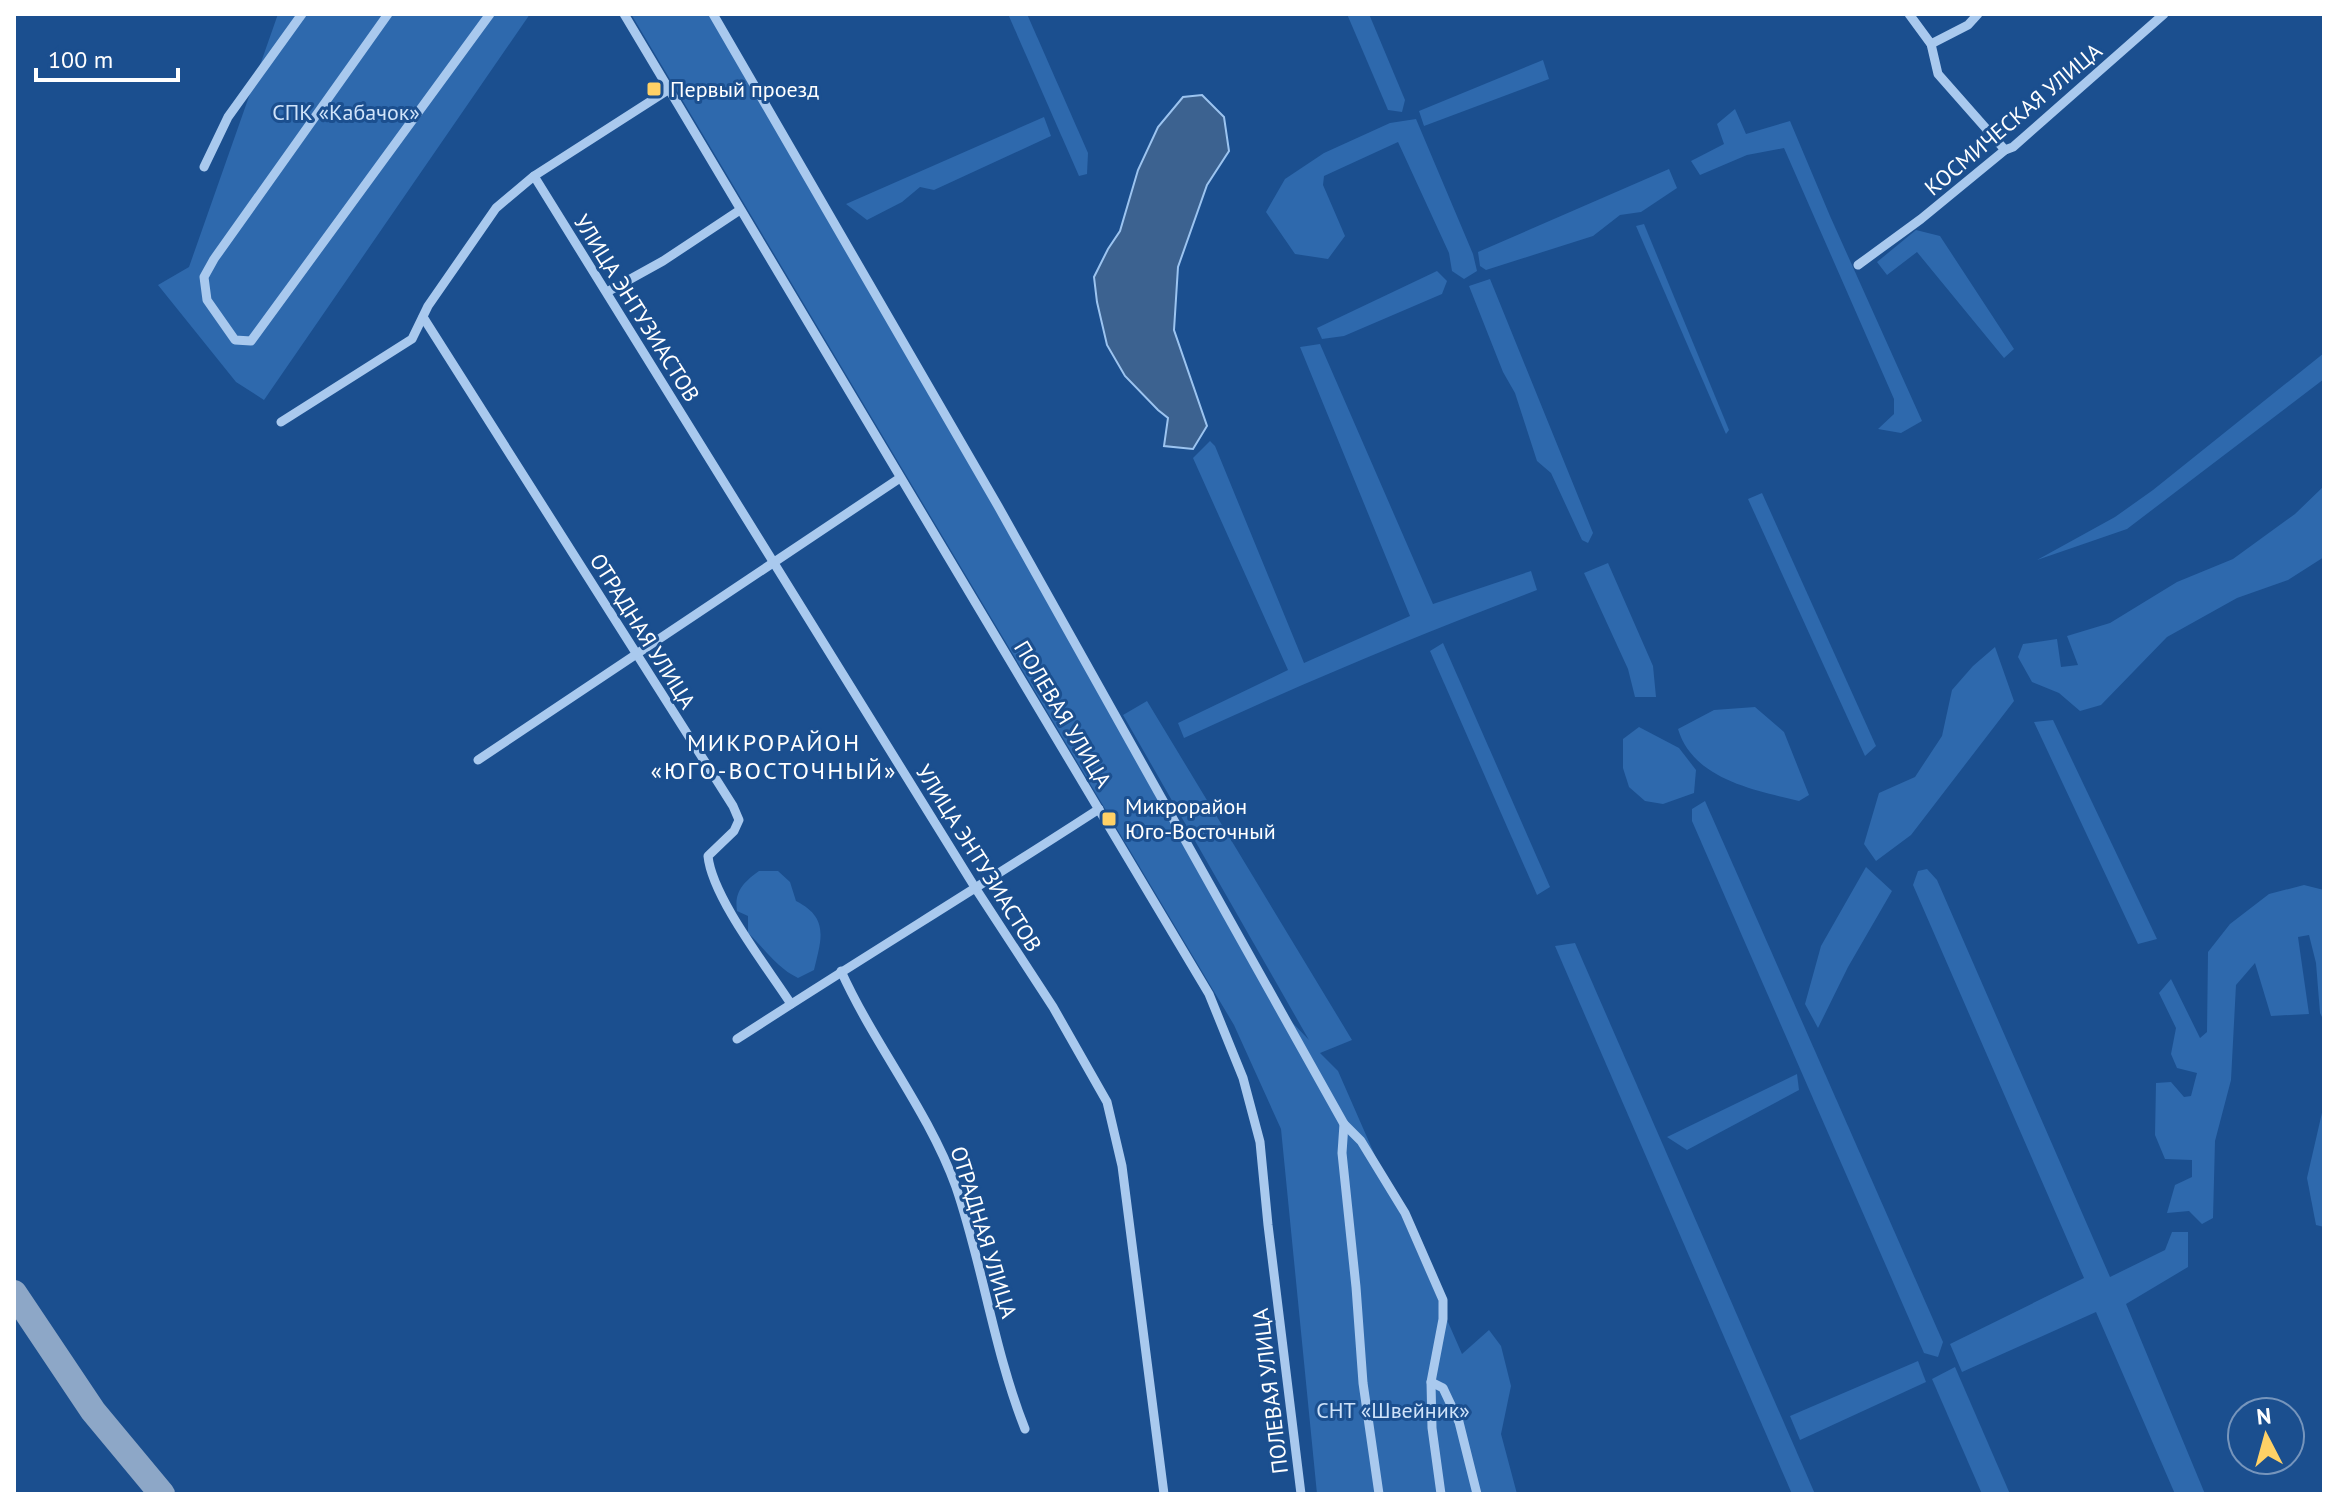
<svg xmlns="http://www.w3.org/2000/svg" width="2338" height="1508" font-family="'PT Sans',sans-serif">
  <rect width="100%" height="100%" fill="#1b4f8f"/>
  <g fill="#2e69ad">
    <polygon points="278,14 530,14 264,400 236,382 158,285 189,267"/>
    <polygon points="631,14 716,14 1286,1016 1309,1040 1123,715 1147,701 1352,1040 1320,1053 1338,1071 1462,1354 1489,1330 1501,1346 1511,1386 1501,1434 1517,1494 1317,1494 1281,1129 1234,1025"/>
    <polygon points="1008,14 1027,14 1088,153 1087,174 1079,176"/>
    <polygon points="1347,14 1369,14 1405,100 1402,112 1388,110"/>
    <polygon points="1543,60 1549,79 1424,126 1419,111"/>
    <polygon points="1735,109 1746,134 1790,121 1830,216 1922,421 1901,433 1878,429 1894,414 1894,399 1784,148 1747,155 1700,175 1691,161 1724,144 1717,124"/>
    <polygon points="1044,117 1051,136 934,190 920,187 902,202 867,220 846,204"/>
    <polygon points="1416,119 1473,254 1477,271 1464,279 1452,271 1449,253 1398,142 1324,176 1323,185 1345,236 1328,259 1295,254 1266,212 1285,179 1324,153 1390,123"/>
    <polygon points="1669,169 1677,188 1641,212 1620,215 1593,236 1486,270 1480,266 1478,252"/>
    <polygon points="1644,224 1729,430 1726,434 1636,226"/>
    <polygon points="1916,230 1940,236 2014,349 2004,358 1917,252 1887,275 1877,262"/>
    <polygon points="1437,271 1447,281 1442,294 1344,336 1322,339 1317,328"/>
    <polygon points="1490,279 1593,533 1588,543 1582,540 1551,473 1537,461 1515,393 1503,372 1469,286"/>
    <path d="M1320 344 1433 604 1531 571 1537 590C1417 635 1301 684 1184 738L1178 723 1288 670 1193 458 1210 441 1215 446 1304 663 1410 616 1300 347Z"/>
    <polygon points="2324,353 2324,379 2127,529 2037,560 2115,517 2153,490"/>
    <polygon points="2324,486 2324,557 2288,580 2237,598 2167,637 2101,705 2080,711 2059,693 2032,682 2018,657 2023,644 2057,639 2061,667 2078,665 2067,636 2110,623 2177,582 2233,559 2295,514"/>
    <polygon points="1762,493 1876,746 1865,756 1748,499"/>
    <polygon points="1608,563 1653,666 1656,697 1635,697 1628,669 1584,573"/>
    <polygon points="1443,643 1550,887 1537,895 1430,651"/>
    <polygon points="1995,647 2014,701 1911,835 1876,861 1864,844 1879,793 1915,777 1942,736 1952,690 1973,666"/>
    <path d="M1755 707 1784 732 1809 795 1799 801C1754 790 1693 779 1678 729L1714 710Z"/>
    <polygon points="2053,720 2157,939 2138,944 2034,722"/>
    <polygon points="1639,727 1679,748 1696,770 1694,793 1663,804 1645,801 1629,787 1623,768 1623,739"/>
    <polygon points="1705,801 1943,1342 1938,1357 1924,1353 1692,821 1692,809"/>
    <polygon points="1866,867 1892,891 1848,967 1818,1028 1805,1004 1821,946"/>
    <polygon points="1927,869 1937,880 2110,1277 2165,1250 2172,1232 2188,1232 2188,1267 2126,1304 2205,1494 2175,1494 2096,1312 1962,1372 1950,1344 2084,1278 1913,885 1918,871"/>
    <path d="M759 871H778L790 882 796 901C830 918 821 940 814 970L798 978C777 968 765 949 748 933V916L737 911C734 891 744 882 759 871Z"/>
    <polygon points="2304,885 2324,890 2324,1021 2320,1013 2316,963 2309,935 2298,937 2309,1014 2271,1016 2255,963 2236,985 2231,1080 2215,1141 2213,1218 2202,1224 2189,1211 2167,1213 2175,1185 2192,1177 2192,1160 2165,1159 2155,1135 2156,1083 2171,1082 2184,1097 2191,1096 2197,1073 2177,1068 2171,1054 2176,1028 2159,993 2171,979 2200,1038 2207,1032 2208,952 2230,924 2269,894"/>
    <polygon points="1575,943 1815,1494 1792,1494 1555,946"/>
    <polygon points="1797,1074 1799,1090 1687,1150 1667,1137"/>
    <polygon points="2324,1104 2324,1227 2316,1225 2307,1178"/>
    <polygon points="1918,1361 1926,1382 1800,1440 1790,1416"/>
    <polygon points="1955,1367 2010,1494 1982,1494 1932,1379"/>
  </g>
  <polygon fill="#3c6290" stroke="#9cc4f0" stroke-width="2" points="1202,95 1224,117 1229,151 1207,185 1178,267 1174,330 1207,426 1193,449 1164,446 1168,418 1158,410 1125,376 1107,345 1097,302 1094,277 1108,249 1120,231 1138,170 1158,127 1183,97"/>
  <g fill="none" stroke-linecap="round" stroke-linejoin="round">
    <polyline stroke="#8da7c7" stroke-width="26" points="14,1293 93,1411 162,1494"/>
    <g stroke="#a9c9ee" stroke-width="9">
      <polyline points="388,14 214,259 204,277 207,300 235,340 251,341 490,14"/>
      <polyline points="624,14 1209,994 1243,1078 1260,1142 1268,1225 1301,1494"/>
      <polyline points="713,14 998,506 1344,1124 1342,1153 1356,1287 1363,1383 1379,1494"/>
      <polyline points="1909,14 1931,44 1938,74 2005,150"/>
      <polyline points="1931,44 1968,25 1978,14"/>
      <polyline points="204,167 228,117 302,14"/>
      <polyline points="534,176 976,889 1053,1007 1107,1102 1122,1166 1164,1494"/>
      <polyline points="1858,265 1921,219 2005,150 2013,147 2164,14"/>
      <polyline points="607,292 663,261 740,210"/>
      <path d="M423 317 733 806 739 820 734 831 708 856C712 897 767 967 791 1004"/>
      <polyline points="281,422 412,339 428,306 496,208 534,176 668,90"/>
      <polyline points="478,760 900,478"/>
      <path d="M841 971C875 1046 928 1110 956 1187 983 1266 994 1351 1025 1429"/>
      <path d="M737 1039C857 961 979 887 1099 809"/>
      <polyline points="1344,1124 1361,1141 1405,1213 1443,1300 1443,1319 1431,1382 1432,1428 1441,1494"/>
      <polyline points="1431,1382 1443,1388 1459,1422 1477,1494"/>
    </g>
  </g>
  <g fill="#ffd166" stroke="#1b4f8f" stroke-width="3">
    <rect x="646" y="81" width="16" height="16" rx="4"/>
    <rect x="1101" y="811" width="16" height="16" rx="4"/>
  </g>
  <g text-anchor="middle" stroke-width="6" stroke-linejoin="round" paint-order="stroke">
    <g font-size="22" fill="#fff" stroke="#1b4f8f" text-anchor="start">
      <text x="670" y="97">Первый проезд</text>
      <text x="1125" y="814">Микрорайон<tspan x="1125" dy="25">Юго-Восточный</tspan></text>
    </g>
    <g font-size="22" fill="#cfe3fa" stroke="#1b4f8f">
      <text x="346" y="120">СПК «Кабачок»</text>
      <text x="1393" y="1418">СНТ «Швейник»</text>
    </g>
    <g font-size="22" fill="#fff" stroke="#1b4f8f">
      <text transform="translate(2013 119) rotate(-40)" y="8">КОСМИЧЕСКАЯ УЛИЦА</text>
      <text transform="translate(637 308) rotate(58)" y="8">УЛИЦА ЭНТУЗИАСТОВ</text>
      <text transform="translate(643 631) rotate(58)" y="8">ОТРАДНАЯ УЛИЦА</text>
      <text transform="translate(1063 714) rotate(59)" y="8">ПОЛЕВАЯ УЛИЦА</text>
      <text transform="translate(979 858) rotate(58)" y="8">УЛИЦА ЭНТУЗИАСТОВ</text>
      <text transform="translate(984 1232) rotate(73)" y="8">ОТРАДНАЯ УЛИЦА</text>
      <text transform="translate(1270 1391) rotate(-97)" y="8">ПОЛЕВАЯ УЛИЦА</text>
    </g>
    <g font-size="24" letter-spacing="2" fill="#fff" stroke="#1b4f8f">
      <text x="774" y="751">МИКРОРАЙОН<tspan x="774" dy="28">«ЮГО-ВОСТОЧНЫЙ»</tspan></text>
    </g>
  </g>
  <rect width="2338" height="1508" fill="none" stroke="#ffffff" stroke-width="32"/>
  <g transform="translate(2266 1436) rotate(354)"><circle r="38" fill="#1b4f8f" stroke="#7695bc" stroke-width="2"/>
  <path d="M0-6L14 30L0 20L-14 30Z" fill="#ffd166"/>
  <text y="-12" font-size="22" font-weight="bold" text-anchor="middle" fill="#ffffff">N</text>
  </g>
  <path d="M36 68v12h142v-12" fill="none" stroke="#ffffff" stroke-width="4"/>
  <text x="48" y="68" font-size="24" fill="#ffffff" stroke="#1b4f8f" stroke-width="6" paint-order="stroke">100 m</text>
</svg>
